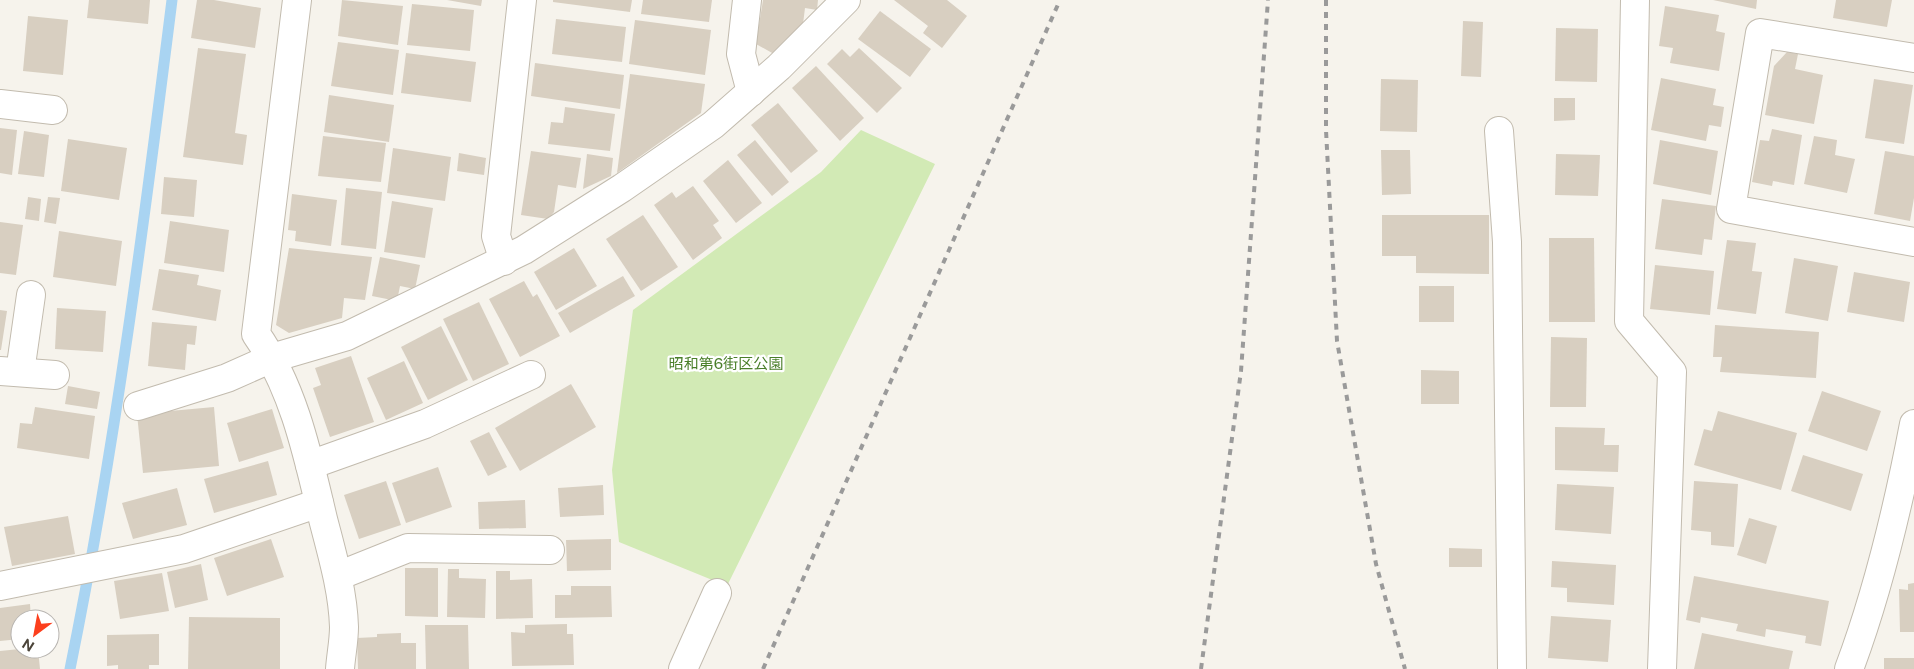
<svg xmlns="http://www.w3.org/2000/svg" width="1914" height="669" font-family="'Public Sans','Noto Sans JP',sans-serif">
  <rect width="100%" height="100%" fill="#f6f3ec"/>
  <polygon fill="#d2eab5" points="861,130 935,164 727,586 619,542 612,470 633,310 821,172"/>
  <g fill="none" stroke-linecap="round" stroke-linejoin="round">
    <path stroke="#a9d4f2" stroke-width="11" d="M70 669C115 448 144 224 172 0"/>
  </g>
  <g fill="#d8cfc1">
    <polygon points="89,0 150,0 148,24 87,18"/>
    <polygon points="197,0 214,0 261,8 255,48 191,38"/>
    <polygon points="342,0 403,6 398,45 338,36"/>
    <polygon points="447,0 482,0 481,6"/>
    <polygon points="553,0 632,0 630,12 553,2"/>
    <polygon points="643,0 712,0 709,22 641,14"/>
    <polygon points="763,0 818,0 817,10 805,8 803,24 774,54 756,44"/>
    <polygon points="894,0 947,0 967,16 942,48 923,33 928,26"/>
    <polygon points="1713,0 1757,0 1756,9"/>
    <polygon points="1836,0 1892,0 1887,27 1833,18"/>
    <polygon points="412,4 474,10 470,51 407,45"/>
    <polygon points="1665,6 1719,15 1716,31 1725,33 1719,71 1670,63 1673,48 1659,46"/>
    <polygon points="880,11 931,49 910,77 858,39"/>
    <polygon points="28,16 68,20 63,75 23,71"/>
    <polygon points="556,19 626,27 622,62 552,54"/>
    <polygon points="635,20 711,30 705,75 629,64"/>
    <polygon points="1463,21 1483,22 1481,77 1461,76"/>
    <polygon points="1556,28 1598,29 1597,82 1555,81"/>
    <polygon points="338,42 399,50 393,95 331,86"/>
    <polygon points="198,48 246,54 235,133 247,135 243,165 183,157"/>
    <polygon points="859,48 902,88 877,113 827,64 842,49 850,57"/>
    <polygon points="1787,52 1798,54 1795,69 1823,75 1814,124 1765,115 1774,66"/>
    <polygon points="406,53 476,62 471,102 401,93"/>
    <polygon points="535,63 624,75 620,109 531,96"/>
    <polygon points="816,66 864,118 840,141 792,88"/>
    <polygon points="630,74 705,84 701,113 617,173"/>
    <polygon points="1661,78 1716,89 1713,105 1724,107 1721,127 1709,125 1706,141 1651,130"/>
    <polygon points="1381,79 1418,80 1417,132 1380,131"/>
    <polygon points="1874,79 1913,85 1904,144 1865,138"/>
    <polygon points="329,95 394,105 389,142 324,132"/>
    <polygon points="1554,98 1575,98 1575,120 1554,121"/>
    <polygon points="778,103 818,151 791,173 751,125"/>
    <polygon points="565,107 615,114 610,151 548,144 551,122 563,123"/>
    <polygon points="0,128 17,130 12,175 0,173"/>
    <polygon points="1772,129 1802,135 1794,185 1773,181 1772,186 1752,182 1760,140 1769,141"/>
    <polygon points="24,131 49,135 44,177 18,174"/>
    <polygon points="323,136 386,143 381,182 318,176"/>
    <polygon points="1814,136 1837,140 1835,155 1855,159 1847,193 1804,184"/>
    <polygon points="68,139 127,148 119,200 61,191"/>
    <polygon points="755,140 789,182 772,196 737,155"/>
    <polygon points="1660,140 1718,151 1711,195 1653,184"/>
    <polygon points="393,148 451,157 445,201 387,193"/>
    <polygon points="1381,150 1410,150 1411,194 1382,195"/>
    <polygon points="531,151 581,158 576,188 558,185 554,212 548,219 521,215"/>
    <polygon points="1885,151 1914,156 1914,198 1910,221 1874,214"/>
    <polygon points="459,153 486,158 484,175 457,171"/>
    <polygon points="587,154 613,158 611,176 583,189"/>
    <polygon points="1556,154 1600,155 1598,196 1555,195"/>
    <polygon points="728,160 762,203 736,223 703,181"/>
    <polygon points="164,177 197,180 194,217 161,214"/>
    <polygon points="693,186 719,221 713,225 722,238 693,260 654,205 672,192 676,198"/>
    <polygon points="346,188 382,192 376,249 341,245"/>
    <polygon points="292,194 337,200 331,246 295,241 296,231 288,230"/>
    <polygon points="28,197 41,199 39,221 25,219"/>
    <polygon points="48,197 60,198 56,224 44,222"/>
    <polygon points="1662,199 1716,206 1712,240 1704,239 1702,255 1655,249"/>
    <polygon points="392,201 433,208 425,258 384,252"/>
    <polygon points="643,215 678,267 641,291 606,239"/>
    <polygon points="1382,215 1489,215 1489,274 1416,273 1416,256 1382,256"/>
    <polygon points="170,221 229,230 224,272 164,263"/>
    <polygon points="0,222 23,225 16,275 0,273"/>
    <polygon points="59,231 122,241 116,286 53,277"/>
    <polygon points="1549,238 1594,238 1595,322 1549,322"/>
    <polygon points="1727,240 1756,243 1752,271 1762,272 1756,314 1717,309"/>
    <polygon points="289,248 372,257 365,300 344,298 342,318 289,333 276,325"/>
    <polygon points="574,248 597,286 556,310 534,272"/>
    <polygon points="380,257 420,265 415,289 400,286 397,301 372,296"/>
    <polygon points="1794,258 1838,266 1828,321 1785,313"/>
    <polygon points="1655,265 1714,271 1710,315 1650,309"/>
    <polygon points="159,269 199,275 197,285 221,290 216,321 152,310"/>
    <polygon points="1854,272 1910,282 1904,322 1847,312"/>
    <polygon points="623,276 635,296 570,333 558,313"/>
    <polygon points="524,281 533,297 537,294 560,336 520,357 489,299"/>
    <rect x="1419" y="286" width="35" height="36"/>
    <polygon points="479,302 509,364 473,381 443,319"/>
    <polygon points="57,308 106,311 103,352 55,349"/>
    <polygon points="0,310 7,311 1,350 0,350"/>
    <polygon points="152,322 197,326 195,345 187,344 185,370 148,366"/>
    <polygon points="1715,325 1819,332 1816,378 1720,372 1722,357 1713,357"/>
    <polygon points="441,326 468,380 428,400 401,347"/>
    <polygon points="1551,337 1587,338 1586,407 1550,407"/>
    <polygon points="351,356 374,422 330,437 313,388 321,385 315,368"/>
    <polygon points="404,361 423,403 386,420 367,378"/>
    <polygon points="1421,370 1459,371 1459,404 1421,404"/>
    <polygon points="571,384 596,427 520,471 495,428"/>
    <polygon points="68,386 100,392 97,409 65,404"/>
    <polygon points="1822,391 1881,411 1867,451 1808,431"/>
    <polygon points="35,407 95,416 89,459 17,448 20,423 32,424"/>
    <polygon points="214,407 219,466 143,473 137,414"/>
    <polygon points="272,409 284,448 239,462 227,423"/>
    <polygon points="1718,411 1797,433 1781,490 1694,465 1704,429 1712,431"/>
    <polygon points="1555,427 1605,428 1604,445 1619,445 1618,472 1555,470"/>
    <polygon points="489,432 507,467 488,476 470,441"/>
    <polygon points="1803,455 1863,474 1851,511 1791,491"/>
    <polygon points="268,461 277,495 214,513 204,479"/>
    <polygon points="438,467 452,507 406,523 392,483"/>
    <polygon points="386,481 401,525 359,539 344,495"/>
    <polygon points="1694,481 1738,484 1734,547 1711,545 1711,532 1691,530"/>
    <polygon points="1557,484 1614,487 1611,534 1555,530"/>
    <polygon points="603,485 604,515 560,517 558,488"/>
    <polygon points="177,488 187,525 133,539 122,503"/>
    <polygon points="525,500 526,528 479,529 478,502"/>
    <polygon points="68,516 75,554 12,566 4,527"/>
    <polygon points="1749,518 1777,526 1766,564 1737,555"/>
    <polygon points="271,539 284,577 227,596 214,558"/>
    <polygon points="611,539 611,570 567,571 566,540"/>
    <polygon points="1449,548 1482,549 1482,567 1449,567"/>
    <polygon points="1552,561 1616,565 1614,605 1567,602 1567,588 1551,587"/>
    <polygon points="201,564 208,600 175,608 167,572"/>
    <polygon points="405,568 438,568 438,617 405,616"/>
    <polygon points="448,569 459,569 459,578 486,579 485,618 447,617"/>
    <polygon points="496,571 510,571 510,580 532,579 533,618 496,619"/>
    <polygon points="162,573 169,611 120,619 114,581"/>
    <polygon points="1694,576 1829,601 1821,646 1805,643 1806,636 1766,629 1765,637 1736,631 1738,624 1701,617 1700,623 1686,620"/>
    <polygon points="1914,583 1914,632 1900,632 1899,589 1908,590 1908,584"/>
    <polygon points="571,586 611,586 612,617 555,618 555,595 571,595"/>
    <polygon points="30,604 31,619 20,619 20,639 0,641 0,608"/>
    <polygon points="1551,616 1611,620 1608,662 1548,658"/>
    <polygon points="189,617 280,618 280,669 188,669"/>
    <polygon points="567,624 567,634 573,634 574,665 512,666 511,632 525,633 525,625"/>
    <polygon points="425,625 468,625 469,669 426,669"/>
    <polygon points="401,633 401,643 416,643 416,669 358,669 357,638 377,637 377,634"/>
    <polygon points="1702,633 1793,651 1789,669 1694,669"/>
    <polygon points="159,634 159,665 149,665 149,669 118,669 118,665 107,666 107,635"/>
    <polygon points="20,649 38,649 40,669 0,669 0,651"/>
    <rect x="1884" y="658" width="30" height="11"/>
  </g>
  <g fill="none" stroke-linecap="round" stroke-linejoin="round">
    <g stroke="#c2bbae" stroke-width="30">
      <g id="street">
        <path d="M297 0 256 334C294 388 308 456 323 519 332 554 343 591 344 627 344 641 341 655 340 669"/>
        <polyline points="747,0 741,54 751,92"/>
        <polyline points="1635,0 1629,321 1672,372 1662,669"/>
        <polyline points="1914,58 1760,33 1731,209 1914,242"/>
        <polyline points="0,104 53,110"/>
        <polyline points="1499,131 1507,242 1512,669"/>
        <polyline points="504,261 496,236 522,0"/>
        <polyline points="0,371 55,375"/>
        <polyline points="20,372 31,295"/>
        <polyline points="138,406 227,378 272,358 347,336 524,250 622,188 713,125 779,67 846,0"/>
        <polyline points="310,465 425,424 531,375"/>
        <polyline points="338,576 408,548 550,550"/>
        <polyline points="0,586 184,549 319,503"/>
        <polyline points="683,669 717,593"/>
        <path d="M1849 669C1879 589 1898 508 1914 424"/>
      </g>
    </g>
    <use href="#street" stroke="#fff" stroke-width="28"/>
    <g stroke="#9a9a9a" stroke-width="4" stroke-dasharray="6 6" stroke-linecap="butt">
      <polyline points="1326,0 1326,130 1337,341 1376,564 1405,669"/>
      <polyline points="763,669 1060,0"/>
      <polyline points="1201,669 1241,371 1268,0"/>
    </g>
  </g>
  <g text-anchor="middle" stroke-width="4.5" stroke-linejoin="round" paint-order="stroke">
    <g font-size="15" fill="#4a7f2a" stroke="#fff">
      <text x="726" y="369">昭和第6街区公園</text>
    </g>
  </g>
  <g transform="translate(35 634) rotate(212)"><circle r="24" fill="#ffffff" stroke="#b7b4b0"/>
  <path d="M0-4L9 19L0 12L-9 19Z" fill="#fc3f1d"/>
  <text y="-8" font-size="14" font-weight="bold" text-anchor="middle" fill="#4b4439">N</text>
  </g>
</svg>
